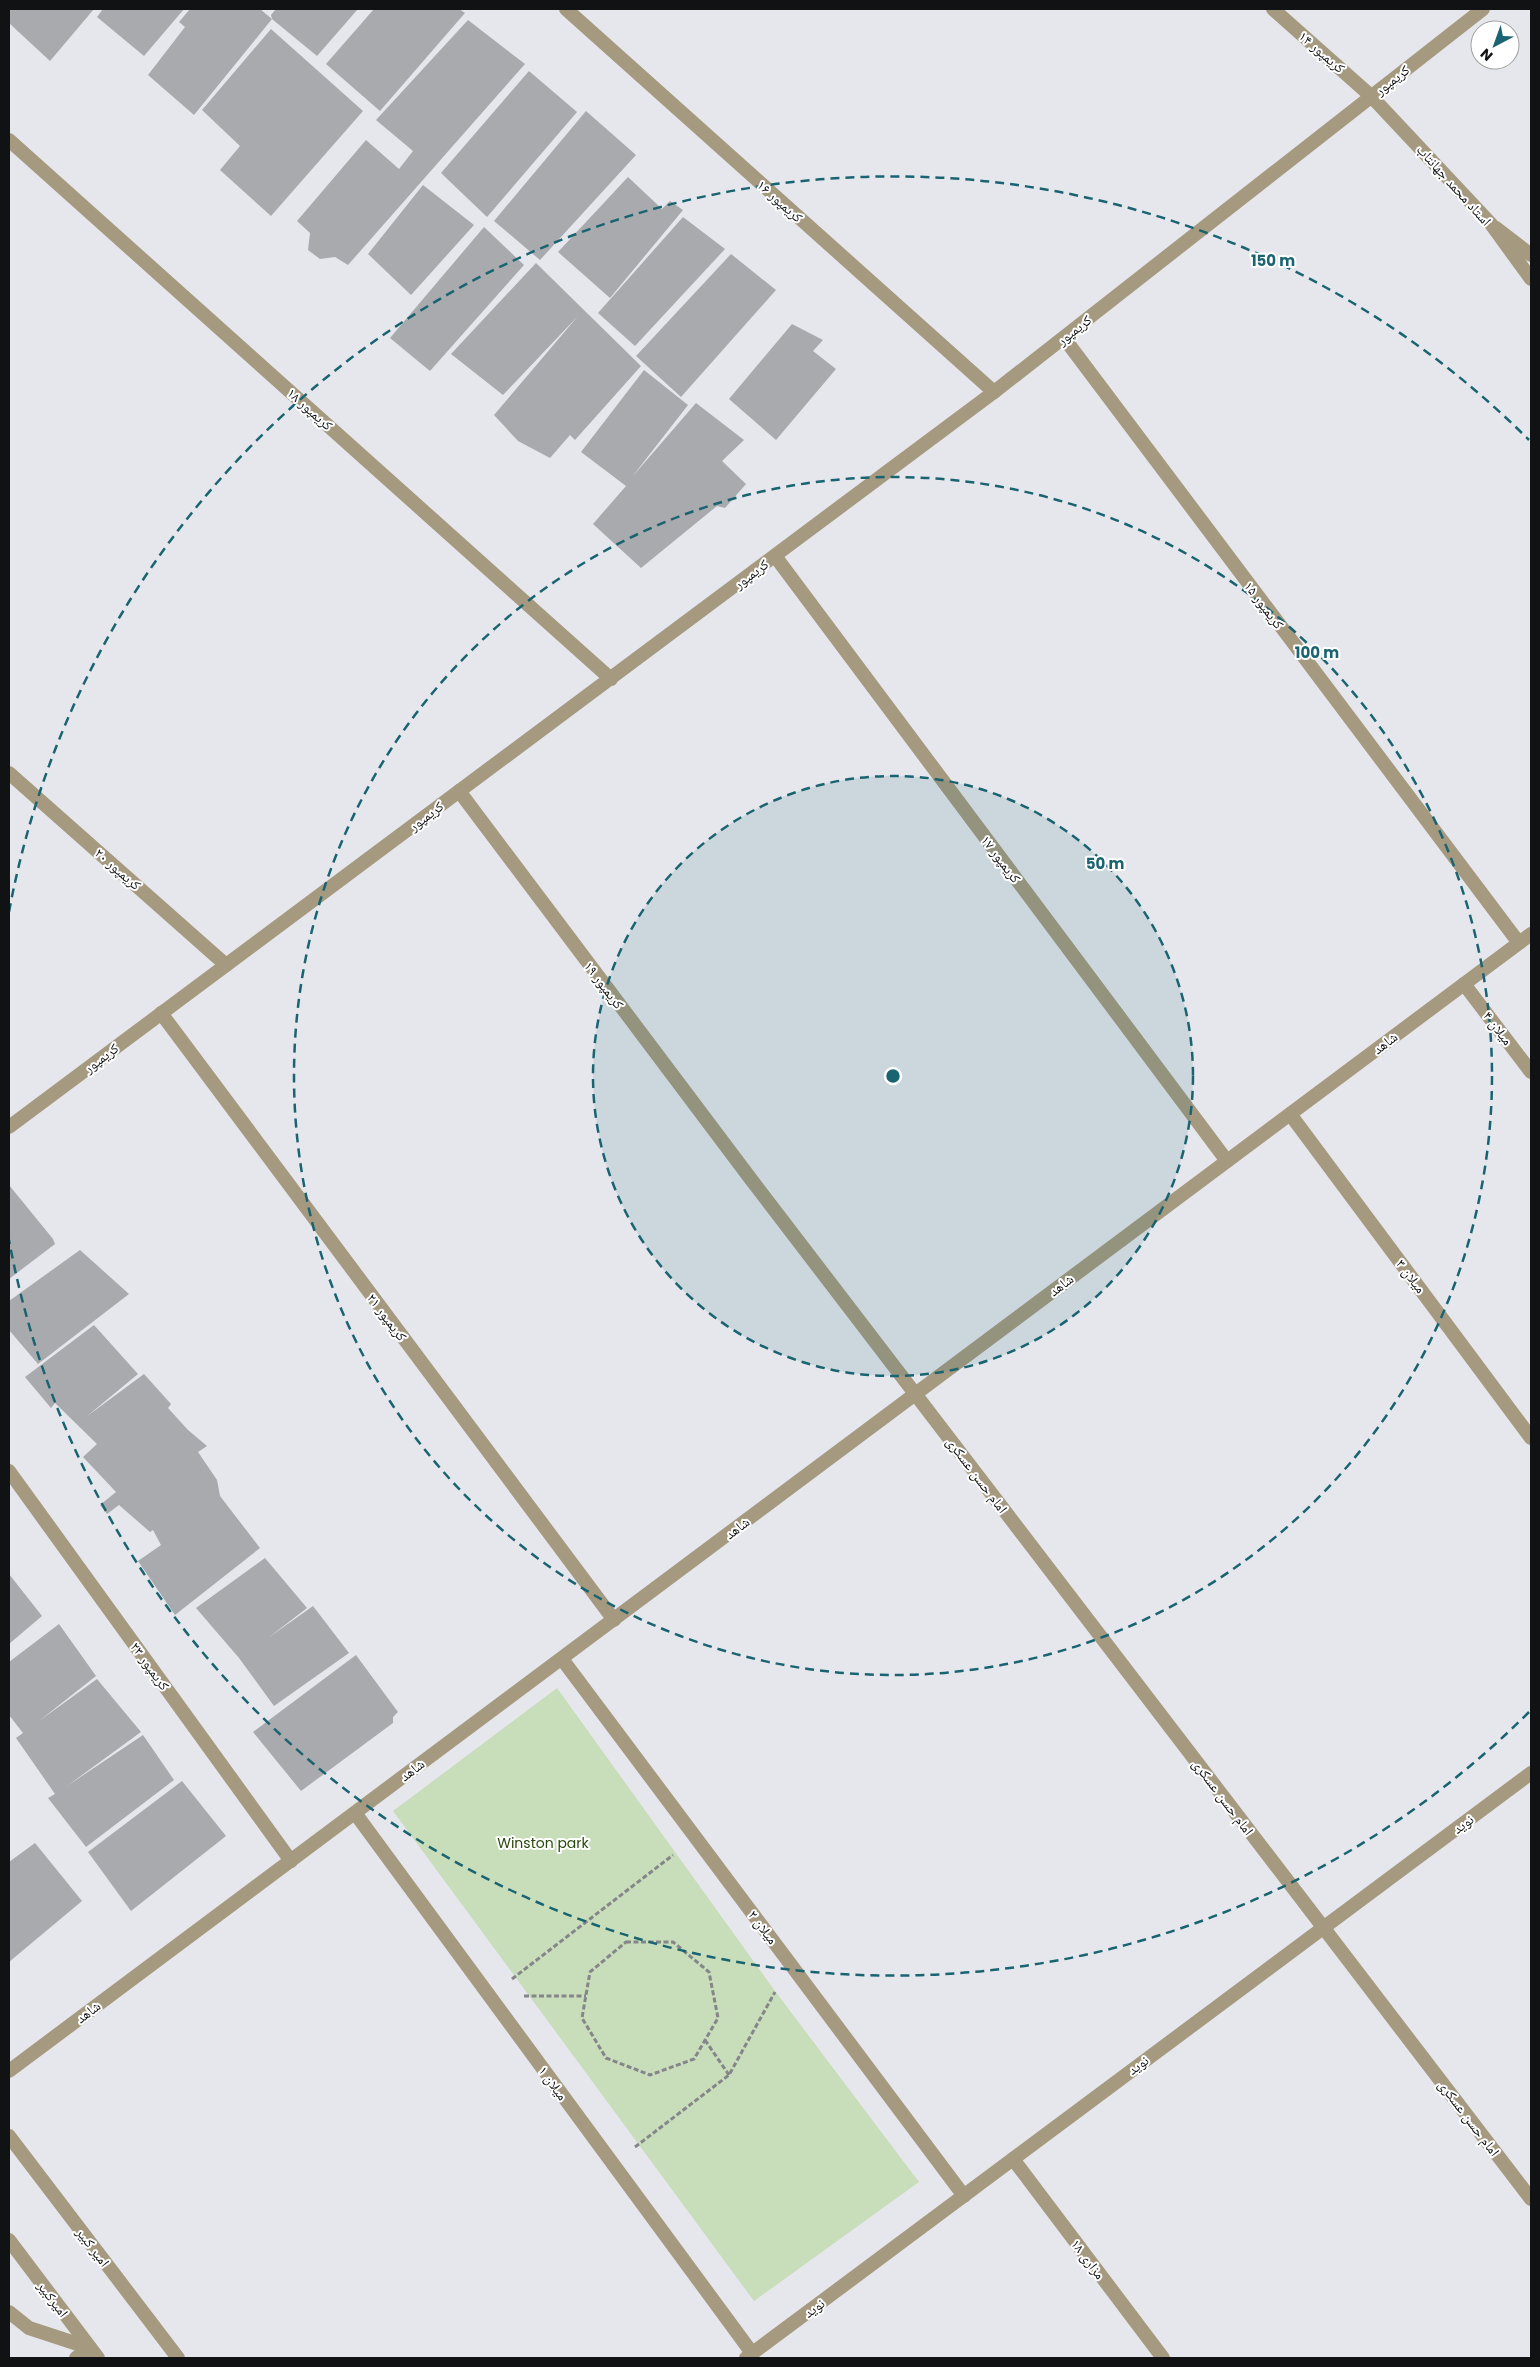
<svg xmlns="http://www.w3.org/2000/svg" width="1540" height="2367" font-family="Poppins,'Noto Naskh Arabic',sans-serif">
  <rect width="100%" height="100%" fill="#e5e7ec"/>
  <polygon fill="#c8ddba" points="557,1688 775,1991 919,2182 754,2301 393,1811"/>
  <g fill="#a8aaae">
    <polygon points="9,9 94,9 50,61 9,23"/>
    <polygon points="103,9 184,9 144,56 97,17"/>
    <polygon points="190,9 260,9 272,19 194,115 148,75 185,27 179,22"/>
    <polygon points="276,9 358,9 317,56 272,19 271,15"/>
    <polygon points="374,9 459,9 465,13 380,111 326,64"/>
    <polygon points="468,20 525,64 348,265 335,257 320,259 308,250 310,233 297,221 366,140 399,169 413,151 376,120"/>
    <polygon points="271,29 363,111 271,216 220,170 240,146 202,110"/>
    <polygon points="529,71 577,112 487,217 441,173"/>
    <polygon points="586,111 636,155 540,260 494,221"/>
    <polygon points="628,177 662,209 670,201 683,210 610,298 558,252"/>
    <polygon points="423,185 474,225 411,295 368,254"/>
    <polygon points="683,217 725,249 635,346 598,313"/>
    <polygon points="484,227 524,265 430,371 390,338"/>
    <polygon points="731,254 776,290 681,397 636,356"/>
    <polygon points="536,263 641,366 575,440 570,435 550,458 518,441 494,415 578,316 503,395 451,354"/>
    <polygon points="792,324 823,340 813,351 836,369 776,440 729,399"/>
    <polygon points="644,370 688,405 632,477 696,403 744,440 722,461 746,484 725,508 717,506 641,568 593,524 626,486 581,452"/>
    <polygon points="9,1185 53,1239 55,1244 9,1279"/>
    <polygon points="80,1250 129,1294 38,1364 9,1330 9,1301"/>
    <polygon points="94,1325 138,1374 86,1417 144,1374 171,1404 168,1408 188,1430 207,1446 198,1452 217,1480 220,1496 260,1548 175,1615 138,1561 161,1545 153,1530 150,1532 119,1505 107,1514 100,1505 116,1492 83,1457 97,1444 55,1403 51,1408 25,1377"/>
    <polygon points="265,1558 307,1608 268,1638 313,1606 349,1653 274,1706 239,1658 196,1608"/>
    <polygon points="9,1574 42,1616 9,1644"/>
    <polygon points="59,1624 96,1676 39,1721 97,1679 141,1732 67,1786 143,1735 174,1780 86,1847 48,1798 55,1794 16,1738 23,1733 9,1715 9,1662"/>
    <polygon points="356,1655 398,1712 393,1717 393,1723 301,1791 253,1732"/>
    <polygon points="182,1781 226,1836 131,1911 88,1852"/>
    <polygon points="35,1843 82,1901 9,1962 9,1862"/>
  </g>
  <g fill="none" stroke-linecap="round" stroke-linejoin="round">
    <g stroke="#848689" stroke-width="3" stroke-dasharray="5 2.5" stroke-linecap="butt">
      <polygon points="626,1942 673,1942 709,1972 718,2018 694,2059 650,2075 606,2058 582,2018 590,1972"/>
      <polyline points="512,1979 673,1855"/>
      <polyline points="524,1996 586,1996"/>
      <polyline points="705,2040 729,2075"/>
      <polyline points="635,2147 729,2075 775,1992"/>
    </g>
    <g stroke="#a59a80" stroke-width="14">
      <polyline points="566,9 994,392"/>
      <polyline points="1273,9 1371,96"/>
      <polyline points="9,140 611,679"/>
      <polyline points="1496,228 1531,255"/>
      <polyline points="1064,338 1519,943"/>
      <polyline points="775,556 1227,1161"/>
      <polyline points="9,773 226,965"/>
      <polyline points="459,791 750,1178 1531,2199"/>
      <polyline points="1464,984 1531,1072"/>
      <polyline points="161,1013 614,1620"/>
      <polyline points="1290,1114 1531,1438"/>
      <polyline points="9,1471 291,1861"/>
      <polyline points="562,1659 964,2196"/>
      <polyline points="355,1813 752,2353"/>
      <polyline points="9,2071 1531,934"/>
      <polyline points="1013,2159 1163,2358"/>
      <polyline points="9,2312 29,2328 90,2348"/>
      <polyline points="76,2358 90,2348"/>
      <polyline points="746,2358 1531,1773"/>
    </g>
    <g stroke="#a59a80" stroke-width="14">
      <polyline points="1371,96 1491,224 1531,279"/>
      <polyline points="9,1127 994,392 1483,9"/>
      <polyline points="9,2136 178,2358"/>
      <polyline points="9,2240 98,2358"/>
    </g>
  </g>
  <circle cx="893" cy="1076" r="300" fill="#1a6471" fill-opacity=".12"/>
  <g fill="none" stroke="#1a6471" stroke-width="2.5" stroke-dasharray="9 6">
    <circle cx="893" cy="1076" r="300"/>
    <circle cx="893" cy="1076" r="599"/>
    <path d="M1529 1712A899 899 0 0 1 9 1240M9 912A899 899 0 0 1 1529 440"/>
  </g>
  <g text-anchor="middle" stroke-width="4" stroke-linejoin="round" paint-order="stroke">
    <g font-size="14" fill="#111213" stroke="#fff">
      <text transform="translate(1322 52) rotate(41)" y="5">کریمپور ۱۴</text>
      <text transform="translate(1392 80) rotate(-38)" y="5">کریمپور</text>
      <text transform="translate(1454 185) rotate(48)" y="5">استاد محمد جهانتاب</text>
      <text transform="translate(780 201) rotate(42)" y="5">کریمپور ۱۶</text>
      <text transform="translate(1074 330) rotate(-38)" y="5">کریمپور</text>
      <text transform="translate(310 409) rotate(42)" y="5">کریمپور ۱۸</text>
      <text transform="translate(751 574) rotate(-37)" y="5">کریمپور</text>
      <text transform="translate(1264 605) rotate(53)" y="5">کریمپور ۱۵</text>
      <text transform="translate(426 816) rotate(-37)" y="5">کریمپور</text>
      <text transform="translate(1001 859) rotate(53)" y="5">کریمپور ۱۷</text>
      <text transform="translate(118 869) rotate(41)" y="5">کریمپور ۲۰</text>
      <text transform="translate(604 985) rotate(53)" y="5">کریمپور ۱۹</text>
      <text transform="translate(1498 1028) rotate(53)" y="5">میلان ۴</text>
      <text transform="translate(1385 1043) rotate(-37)" y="5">شاهد</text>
      <text transform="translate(101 1058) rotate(-37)" y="5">کریمپور</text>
      <text transform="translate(1411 1276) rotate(53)" y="5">میلان ۳</text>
      <text transform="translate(1061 1285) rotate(-37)" y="5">شاهد</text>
      <text transform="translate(387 1317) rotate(53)" y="5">کریمپور ۲۱</text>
      <text transform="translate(977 1475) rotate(53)" y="5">امام حسن عسکری</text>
      <text transform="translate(737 1528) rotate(-37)" y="5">شاهد</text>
      <text transform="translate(150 1666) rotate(54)" y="5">کریمپور ۲۳</text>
      <text transform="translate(412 1770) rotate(-37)" y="5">شاهد</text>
      <text transform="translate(1223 1797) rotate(53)" y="5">امام حسن عسکری</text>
      <text transform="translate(1463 1824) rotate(-37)" y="5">نوید</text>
      <text transform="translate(763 1927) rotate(53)" y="5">میلان ۲</text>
      <text transform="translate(88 2012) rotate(-37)" y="5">شاهد</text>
      <text transform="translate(1138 2065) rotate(-37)" y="5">نوید</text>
      <text transform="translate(553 2083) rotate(54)" y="5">میلان ۱</text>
      <text transform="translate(1469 2118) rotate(53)" y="5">امام حسن عسکری</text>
      <text transform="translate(93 2247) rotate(53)" y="5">امیر کبیر</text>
      <text transform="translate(1088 2259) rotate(53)" y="5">مزاری ۱۸</text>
      <text transform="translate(53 2299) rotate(53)" y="5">امیرکبیر</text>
      <text transform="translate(814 2308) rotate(-37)" y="5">نوید</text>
    </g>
    <g font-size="14" fill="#2a480b" stroke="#fff">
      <text x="543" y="1848">Winston park</text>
    </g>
  </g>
  <circle cx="893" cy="1076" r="8" fill="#1a6471" stroke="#fff" stroke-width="2.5"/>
  <g font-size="15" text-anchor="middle" font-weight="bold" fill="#1a6471" stroke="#fff" stroke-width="4" stroke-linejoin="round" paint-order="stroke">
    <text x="1273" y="266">150 m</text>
    <text x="1317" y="658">100 m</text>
    <text x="1105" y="869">50 m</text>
  </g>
  <rect width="1540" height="2367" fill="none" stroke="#111213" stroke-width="20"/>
  <g transform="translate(1495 45) rotate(221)"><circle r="24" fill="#ffffff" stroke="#a0a0a1"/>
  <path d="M0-4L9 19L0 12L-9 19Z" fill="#1a6471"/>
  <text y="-8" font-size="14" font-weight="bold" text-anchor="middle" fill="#111213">N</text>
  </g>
</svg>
